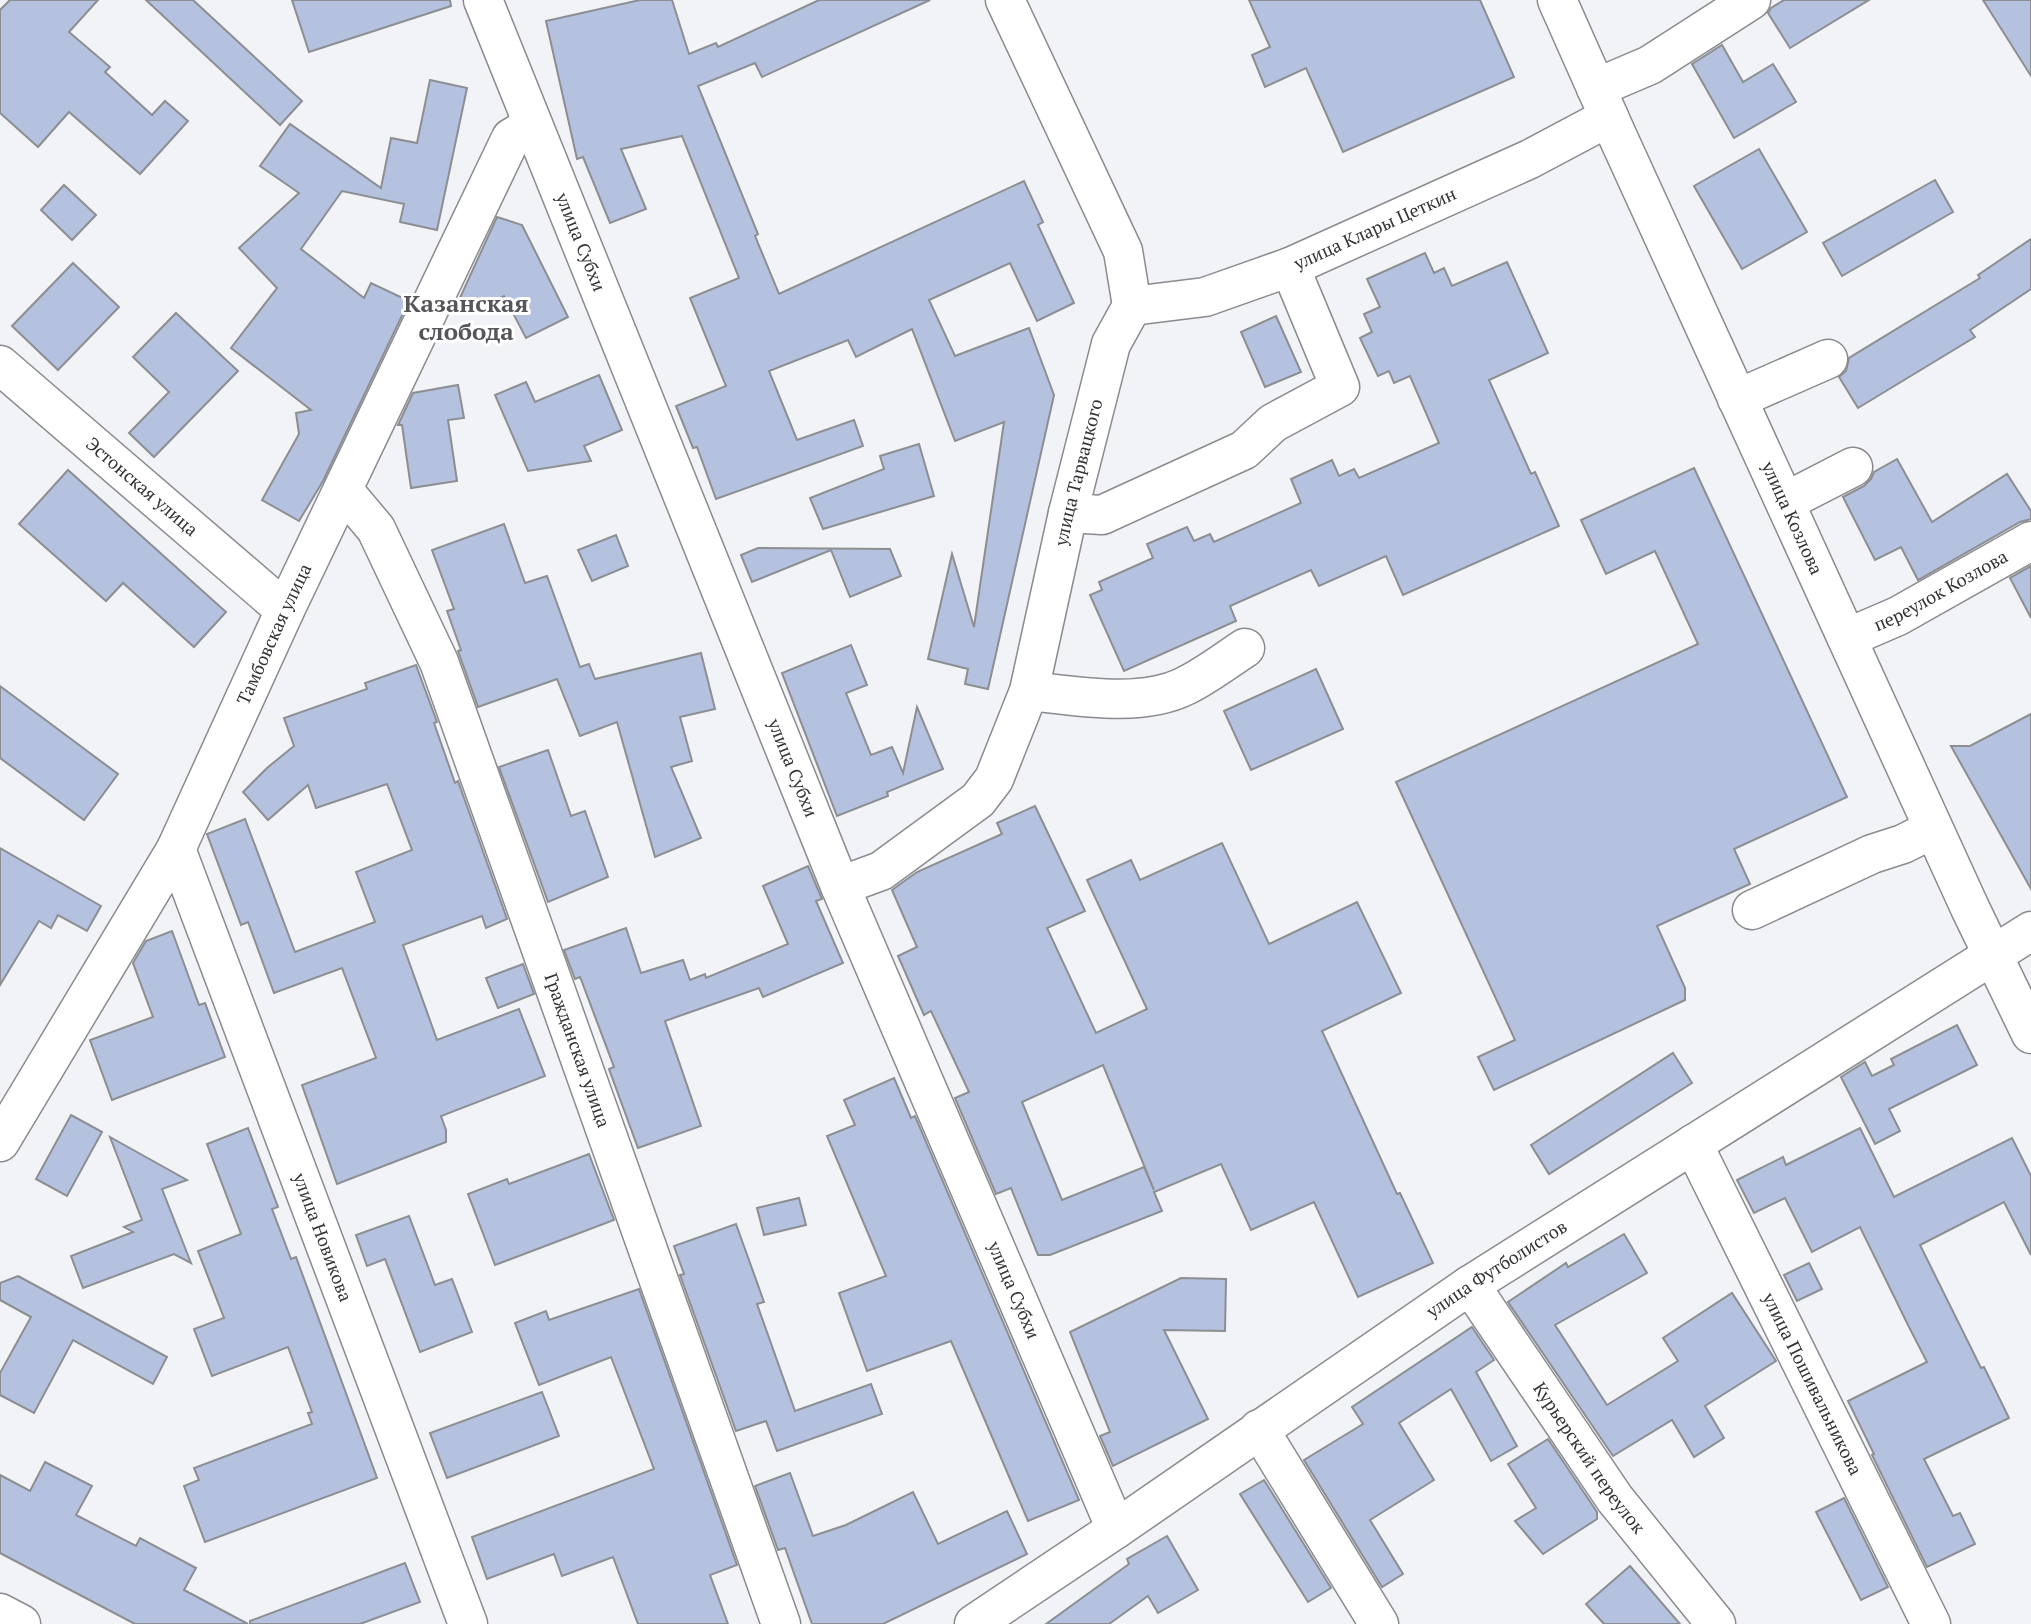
<svg xmlns="http://www.w3.org/2000/svg" width="2031" height="1624" font-family="'PT Serif',serif">
  <rect width="100%" height="100%" fill="#f1f3f7"/>
  <g fill="#b4c2e0" stroke="#8c8e92" stroke-width="2" fill-rule="evenodd">
    <polygon points="10,0 98,0 69,32 110,67 105,72 152,115 165,101 188,121 140,174 69,112 38,147 0,113 0,10"/>
    <polygon points="146,0 193,0 302,101 280,125"/>
    <polygon points="292,0 450,0 451,6 309,52"/>
    <polygon points="640,0 672,0 689,54 716,43 718,47 819,0 930,0 762,77 755,63 698,86 758,234 755,236 779,294 1024,181 1043,222 1038,225 1074,303 1037,321 1010,263 929,300 955,356 1029,328 1054,395 988,689 965,684 968,669 928,659 952,554 974,627 1004,422 955,441 912,329 856,357 848,340 769,371 797,440 854,420 863,446 716,499 697,447 693,448 676,406 726,386 690,298 739,278 682,136 621,149 646,209 610,223 583,157 577,159 546,21"/>
    <polygon points="1249,0 1480,0 1514,77 1343,152 1306,68 1265,87 1252,55 1270,47"/>
    <polygon points="1784,0 1869,0 1790,48 1768,13 1771,8"/>
    <polygon points="1983,0 2031,0 2031,76"/>
    <polygon points="1722,45 1743,82 1773,64 1796,102 1734,138 1692,64"/>
    <polygon points="430,80 467,88 437,230 400,222 404,204 342,191 301,249 364,298 371,283 409,301 323,481 299,521 262,500 299,434 296,413 311,410 231,348 277,288 239,248 299,193 260,166 290,124 381,188 391,138 417,143"/>
    <polygon points="1759,149 1807,232 1742,269 1694,186"/>
    <polygon points="1935,180 1953,212 1842,276 1823,243"/>
    <polygon points="64,185 96,215 72,240 41,210"/>
    <polygon points="497,217 522,225 568,317 526,338 504,296 477,310 459,300"/>
    <polygon points="2031,239 2031,289 1970,330 1975,337 1858,408 1839,377 1846,371 1849,358 1980,278 1978,275"/>
    <polygon points="1425,253 1434,273 1444,268 1452,286 1507,262 1548,353 1489,380 1531,474 1535,472 1559,526 1403,595 1386,556 1319,586 1311,570 1230,606 1236,621 1124,671 1090,595 1102,590 1099,582 1153,558 1147,544 1187,527 1194,541 1210,534 1214,542 1301,503 1291,479 1332,460 1339,476 1354,469 1359,478 1439,443 1410,376 1394,383 1389,371 1378,376 1360,338 1372,332 1364,314 1380,307 1367,279"/>
    <polygon points="73,263 119,307 58,370 12,326"/>
    <polygon points="176,313 238,371 154,457 129,433 169,392 133,357"/>
    <polygon points="1276,316 1301,372 1265,387 1241,332"/>
    <polygon points="599,375 622,430 584,446 591,461 528,471 495,395 526,382 535,402"/>
    <polygon points="458,385 464,418 448,420 457,481 411,488 402,425 398,425 413,393"/>
    <polygon points="919,444 934,496 823,529 810,498 884,469 880,456"/>
    <polygon points="1897,459 1932,522 2007,474 2031,511 2031,519 2020,522 1918,580 1901,547 1875,560 1843,497 1864,486 1871,479 1874,472"/>
    <polygon points="1694,468 1847,797 1734,849 1750,884 1657,926 1685,988 1685,1000 1494,1090 1478,1057 1515,1040 1396,782 1698,644 1655,551 1606,574 1581,520"/>
    <polygon points="68,470 226,612 194,647 123,583 106,601 19,524"/>
    <polygon points="504,524 525,583 547,576 580,667 589,664 595,679 701,653 715,709 680,717 692,761 671,767 701,838 655,857 617,722 580,736 557,679 478,707 458,651 461,650 447,611 454,609 432,550"/>
    <polygon points="616,535 628,566 592,581 578,550"/>
    <polygon points="758,548 890,549 901,576 850,597 831,550 752,582 741,555"/>
    <polygon points="2031,566 2031,618 2010,578"/>
    <polygon points="851,645 867,685 846,693 871,755 892,747 903,773 917,707 943,769 887,792 888,796 837,816 782,673"/>
    <polygon points="416,665 437,722 434,723 455,783 458,781 507,919 486,928 482,916 403,945 437,1040 519,1009 545,1076 441,1116 446,1130 446,1142 337,1184 302,1085 376,1058 342,968 274,993 248,922 241,925 207,834 245,819 295,952 375,922 356,872 412,850 387,784 316,808 308,785 268,820 243,792 267,768 294,746 284,718 367,689 365,683"/>
    <polygon points="1316,669 1343,729 1251,770 1224,711"/>
    <polygon points="0,686 118,774 84,820 0,758"/>
    <polygon points="2031,714 2031,889 1951,746 1970,746"/>
    <polygon points="548,750 571,816 585,811 608,877 548,902 499,767"/>
    <path d="M1035 806 1085 911 1047 928 1096 1033 1147 1009 1087 880 1131 860 1140 880 1222 843 1269 944 1357 902 1401 993 1322 1031 1397 1194 1400 1193 1433 1263 1358 1297 1314 1202 1251 1230 1221 1164 1154 1192 1162 1211 1050 1255H1038L1011 1188 996 1194 955 1098 969 1092 931 1011 924 1015 898 956 917 947 892 890 917 872 1002 834 997 823ZM1103 1065 1154 1190 1144 1167 1062 1200 1022 1102Z"/>
    <polygon points="0,848 101,906 87,931 58,915 51,928 39,921 0,985"/>
    <polygon points="808,866 822,899 816,901 843,963 763,997 759,988 665,1021 701,1126 638,1148 609,1069 614,1067 582,982 580,977 575,979 564,950 626,928 641,973 683,960 690,980 705,974 706,978 788,944 763,886"/>
    <polygon points="172,931 199,1005 205,1003 225,1057 112,1100 90,1040 153,1017 133,963 146,941"/>
    <polygon points="523,964 534,994 498,1008 486,978"/>
    <polygon points="1957,1025 1977,1065 1889,1109 1900,1131 1875,1144 1841,1077 1865,1062 1872,1076 1894,1065 1891,1059"/>
    <polygon points="1673,1053 1692,1083 1549,1174 1531,1145"/>
    <polygon points="894,1078 911,1118 915,1116 1079,1500 1028,1521 951,1341 867,1371 839,1293 886,1276 827,1136 855,1125 844,1100"/>
    <polygon points="71,1115 102,1132 67,1196 36,1179"/>
    <polygon points="248,1128 278,1207 272,1209 291,1259 296,1257 377,1478 205,1542 184,1486 199,1480 194,1468 312,1424 308,1413 312,1412 288,1347 212,1376 194,1329 224,1318 198,1251 241,1234 207,1144"/>
    <polygon points="1860,1128 1894,1197 2012,1138 2031,1176 2031,1255 2004,1202 1920,1245 1981,1368 1984,1367 2009,1418 1924,1459 1953,1516 1960,1513 1975,1544 1927,1567 1872,1455 1874,1454 1848,1401 1927,1362 1908,1325 1860,1227 1812,1252 1785,1198 1754,1213 1737,1180 1783,1157 1786,1165"/>
    <polygon points="110,1137 187,1180 162,1189 191,1263 174,1254 83,1288 71,1256 133,1232 124,1227 142,1220"/>
    <polygon points="589,1154 614,1220 495,1265 468,1194 507,1179 509,1184"/>
    <polygon points="799,1198 806,1225 764,1235 757,1208"/>
    <polygon points="409,1216 435,1285 452,1279 472,1332 420,1352 385,1259 367,1266 356,1235"/>
    <polygon points="736,1224 764,1302 757,1304 795,1411 871,1384 882,1414 777,1451 766,1421 736,1431 680,1275 684,1274 674,1246"/>
    <polygon points="1624,1234 1647,1273 1555,1325 1607,1405 1678,1361 1663,1338 1732,1293 1776,1361 1705,1406 1724,1438 1694,1457 1672,1420 1613,1456 1508,1302 1566,1263 1568,1267"/>
    <polygon points="1809,1263 1822,1289 1797,1301 1784,1275"/>
    <polygon points="18,1276 167,1357 153,1384 73,1340 34,1413 0,1395 0,1373 31,1317 0,1300 0,1283"/>
    <polygon points="1181,1278 1226,1279 1225,1331 1164,1330 1208,1419 1113,1466 1100,1436 1110,1432 1070,1332"/>
    <polygon points="639,1289 737,1565 710,1575 728,1624 638,1624 613,1557 562,1576 554,1554 487,1579 472,1537 654,1469 611,1357 539,1385 515,1323 546,1311 549,1320"/>
    <polygon points="1472,1327 1494,1360 1476,1372 1517,1446 1491,1461 1451,1389 1399,1423 1434,1480 1370,1520 1403,1574 1382,1587 1304,1460 1363,1424 1352,1407"/>
    <polygon points="542,1392 559,1436 447,1478 430,1433"/>
    <polygon points="1548,1439 1597,1512 1597,1519 1543,1554 1515,1521 1536,1508 1508,1464"/>
    <polygon points="45,1462 92,1486 76,1515 136,1546 140,1538 196,1568 184,1590 248,1624 135,1624 0,1553 0,1475 30,1491"/>
    <polygon points="790,1473 813,1536 846,1525 913,1492 938,1544 1007,1511 1027,1554 883,1624 812,1624 785,1548 778,1550 755,1486"/>
    <polygon points="1264,1480 1331,1588 1308,1602 1240,1494"/>
    <polygon points="1844,1498 1888,1587 1861,1600 1816,1512"/>
    <polygon points="1167,1536 1198,1590 1158,1613 1148,1596 1109,1624 1046,1624 1129,1564 1127,1559"/>
    <polygon points="405,1563 420,1602 360,1624 250,1624 250,1621"/>
    <polygon points="1630,1566 1680,1624 1604,1624 1586,1604"/>
  </g>
  <g fill="none" stroke-linecap="round" stroke-linejoin="round">
    <g stroke="#8a8b8f" stroke-width="41">
      <g id="minor">
        <path id="s1" d="M483 0 840 886 1116 1529"/>
        <polyline points="1596,88 1650,65 1751,0"/>
        <path id="s2" d="M1132 306 1205 297 1290 267 1530 159 1609 117"/>
        <path id="s3" d="M0 365 285 610"/>
        <polyline points="1737,399 1828,359"/>
        <path id="s4" d="M344 491 376 529 439 662 781 1624"/>
        <polyline points="1785,502 1853,467"/>
        <polyline points="1068,513 1102,515 1244,450 1273,423 1340,387 1290,267"/>
        <path id="s5" d="M1847 638 1898 616 2031 541"/>
        <path d="M1029 691C1077 696 1141 708 1185 686 1206 676 1225 661 1245 648"/>
        <path id="s6" d="M176 849 468 1624"/>
        <path id="s7" d="M840 886 881 871 978 800 994 779 1029 691 1068 513 1111 344 1132 306 1123 251 1005 0"/>
        <polyline points="1752,910 1872,854 1903,844 1933,829"/>
        <path id="s8" d="M0 1142 176 849 285 610 511 138 533 125"/>
        <path id="s9" d="M1693 1144 1931 1624"/>
        <path id="s10" d="M1470 1285 1615 1499 1716 1624"/>
        <polyline points="1259,1429 1379,1624"/>
        <polyline points="0,1613 21,1624"/>
        <path id="s11" d="M974 1624 1116 1529 1470 1285 2031 931"/>
      </g>
    </g>
    <g stroke="#8a8b8f" stroke-width="41">
      <g id="major">
        <path id="s12" d="M1557 0 1617 135 1970 908 2031 1034"/>
      </g>
    </g>
    <use href="#minor" stroke="#fff" stroke-width="38"/>
    <use href="#major" stroke="#fff" stroke-width="38"/>
  </g>
  <g text-anchor="middle" stroke-width="6" stroke-linejoin="round" paint-order="stroke">
    <g font-size="18" fill="#323334" stroke="#fff">
      <text dy="6" stroke="none"><textPath href="#s2" startOffset="257">улица Клары Цеткин</textPath></text>
      <text dy="6" stroke="none"><textPath href="#s1" startOffset="261">улица Субхи</textPath></text>
      <text dy="6" stroke="none"><textPath href="#s7" startOffset="509">улица Тарвацкого</textPath></text>
      <text dy="6" stroke="none"><textPath href="#s3" startOffset="187">Эстонская улица</textPath></text>
      <text dy="6" stroke="none"><textPath href="#s12" startOffset="569">улица Козлова</textPath></text>
      <text dy="6" stroke="none"><textPath href="#s5" startOffset="105">переулок Козлова</textPath></text>
      <text dy="6" stroke="none"><textPath href="#s8" startOffset="578">Тамбовская улица</textPath></text>
      <text dy="6" stroke="none"><textPath href="#s1" startOffset="828">улица Субхи</textPath></text>
      <text dy="6" stroke="none"><textPath href="#s4" startOffset="609">Гражданская улица</textPath></text>
      <text dy="6" stroke="none"><textPath href="#s6" startOffset="415">улица Новикова</textPath></text>
      <text dy="6" stroke="none"><textPath href="#s11" startOffset="632">улица Футболистов</textPath></text>
      <text dy="6" stroke="none"><textPath href="#s1" startOffset="1395">улица Субхи</textPath></text>
      <text dy="6" stroke="none"><textPath href="#s9" startOffset="268">улица Пошивальникова</textPath></text>
      <text dy="6" stroke="none"><textPath href="#s10" startOffset="210">Курьерский переулок</textPath></text>
    </g>
    <g font-size="24" font-weight="bold" fill="#555659" stroke="#fff">
      <text x="466" y="312">Казанская<tspan x="466" dy="28">слобода</tspan></text>
    </g>
  </g>
</svg>
